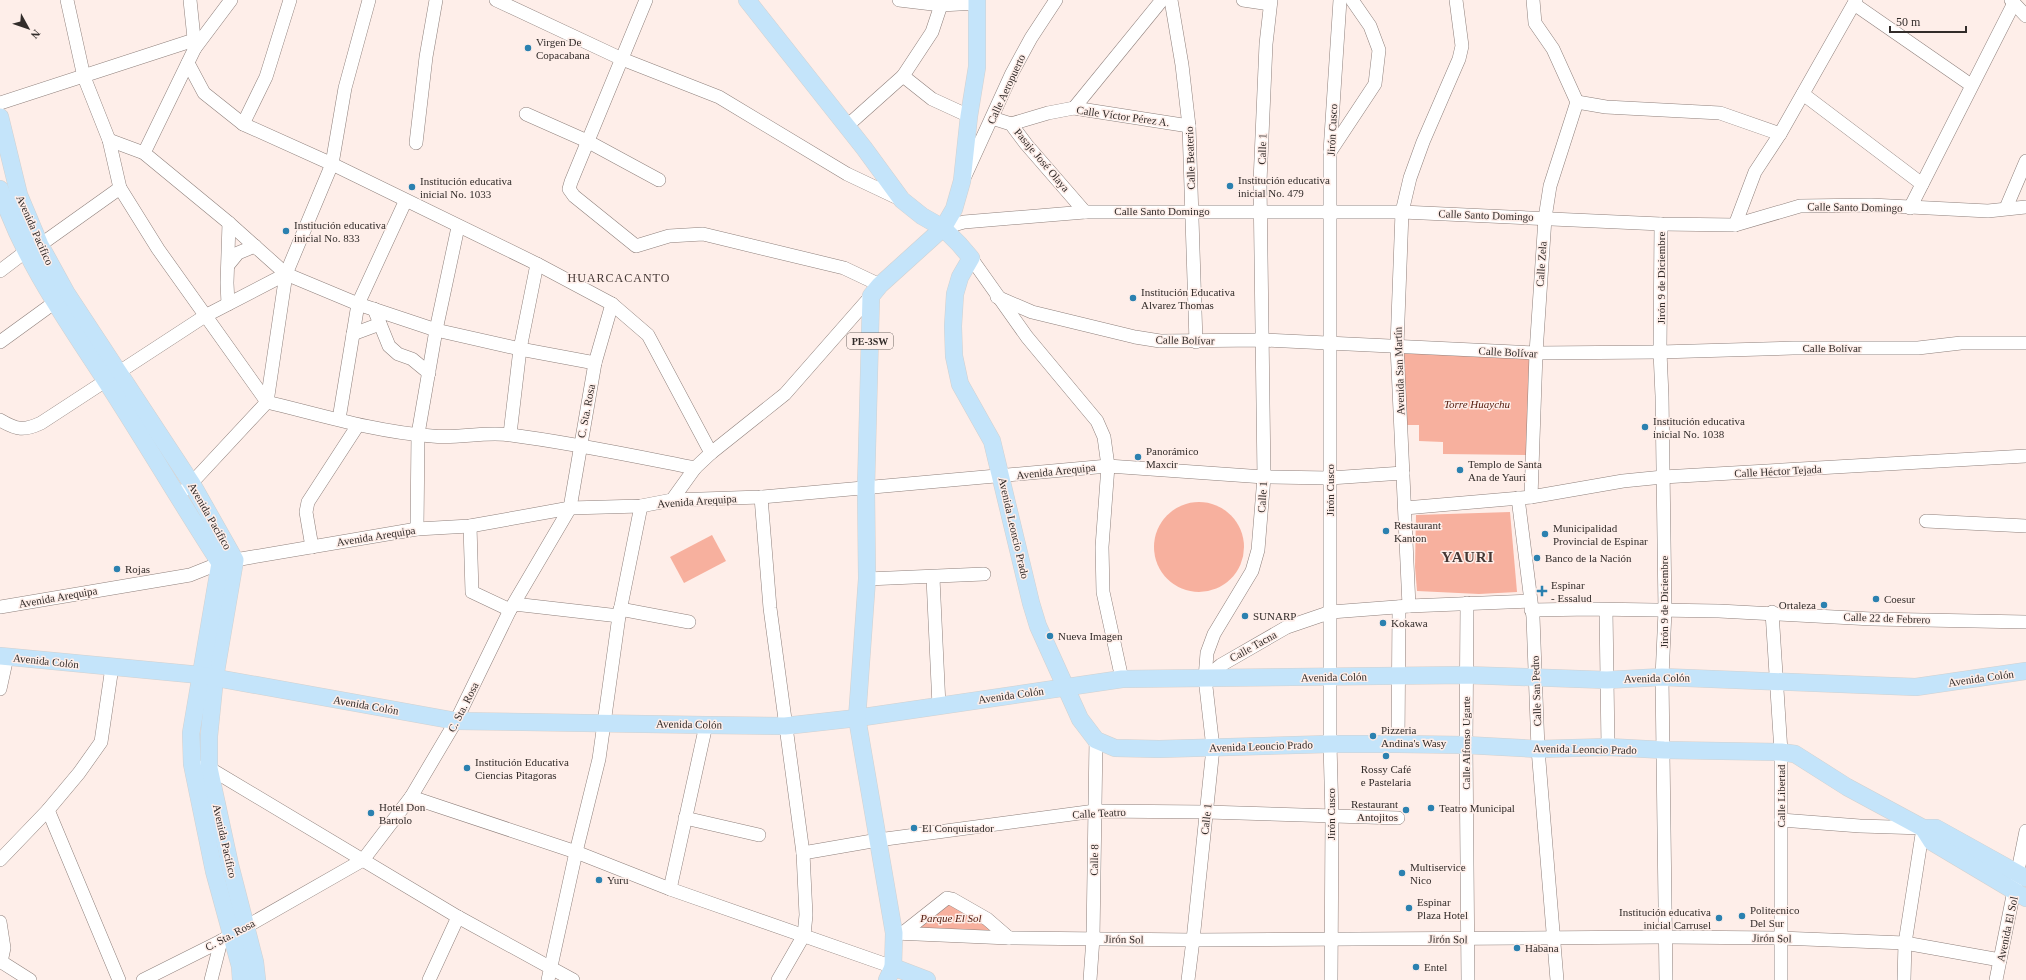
<svg xmlns="http://www.w3.org/2000/svg" width="2026" height="980" font-family="Georgia,serif">
  <rect width="100%" height="100%" fill="#feeee9"/>
  <g fill="#f7b09e">
    <polygon points="1399,351 1532,356 1531,455 1443,454 1443,442 1419,441 1419,425 1404,425"/>
    <circle cx="1199" cy="547" r="45"/>
    <polygon points="1510,512 1517,592 1479,594 1417,591 1415,567 1416,515"/>
    <polygon points="712,535 726,561 684,583 670,557"/>
    <polygon points="947,900 1000,934 918,929 916,924"/>
  </g>
  <g fill="none" stroke-linecap="round" stroke-linejoin="round">
    <g stroke="#8f807c" stroke-width="14">
      <g id="minor">
        <path d="M67 0 84 77 109 140 120 188 158 249 267 402C321 415 376 432 432 436 459 439 484 431 511 435 573 443 634 456 695 468"/>
        <polyline points="496,0 622,59 719,97 847,174 902,200"/>
        <polyline points="646,0 571,182 569,189 574,196 636,246 669,236 703,234 844,268 880,285"/>
        <polyline points="899,0 941,5 977,3"/>
        <polyline points="1171,0 1182,65 1189,126 1196,342"/>
        <polyline points="1243,0 1270,4"/>
        <polyline points="2011,0 2026,16"/>
        <polyline points="1854,4 1971,85"/>
        <polyline points="195,48 231,0"/>
        <polyline points="188,63 204,93 243,124 332,164 537,264 612,304 648,335 711,453"/>
        <polyline points="903,76 932,99 969,116"/>
        <polyline points="1803,94 1922,184"/>
        <polyline points="1577,102 1606,107 1720,113 1780,134"/>
        <polyline points="0,103 194,40"/>
        <polyline points="1074,108 1162,0"/>
        <polyline points="526,114 587,141 659,180"/>
        <polyline points="992,118 1011,124 1026,144 1085,212"/>
        <polyline points="243,124 266,77 290,0"/>
        <polyline points="1011,124 1048,113 1074,108 1189,126"/>
        <polyline points="847,126 903,76 932,32 941,5"/>
        <polyline points="109,140 144,153 229,223 286,274 358,304 436,330 520,349 595,363"/>
        <polyline points="416,143 426,57 436,0"/>
        <polyline points="1330,152 1375,84 1379,50 1370,26 1352,0"/>
        <polyline points="144,153 195,48 190,0"/>
        <polyline points="965,176 1012,73 1031,38 1056,0"/>
        <polyline points="1910,208 2014,3"/>
        <polyline points="2006,208 2026,161"/>
        <polyline points="1661,224 1660,352 1662,396 1665,611 1662,677 1666,980"/>
        <polyline points="1735,225 1755,172 1780,134 1856,0"/>
        <polyline points="943,228 964,222 1085,212 1402,212 1661,224 1735,225 1800,206 1871,205 1988,211 2026,207"/>
        <polyline points="971,258 1027,337 1097,421 1104,437 1108,466 1102,547 1103,592 1122,679"/>
        <polyline points="229,264 238,253 255,246"/>
        <polyline points="0,271 25,252 40,245 120,188"/>
        <polyline points="997,297 1032,312 1135,337 1160,341 1263,340 1536,353 1660,352 1793,348 1918,348 1961,343 2026,343"/>
        <polyline points="228,304 227,283 229,223"/>
        <polyline points="374,309 389,346 398,354 412,359 429,373"/>
        <polyline points="353,334 380,324"/>
        <polyline points="0,342 62,297"/>
        <polyline points="339,419 358,304 405,202"/>
        <path d="M0 420C17 430 24 431 41 423L205 316 286 274"/>
        <polyline points="510,434 520,349 537,264"/>
        <polyline points="186,489 267,402 286,274 332,164 345,88 369,0"/>
        <polyline points="761,497 770,608 803,853 806,915 804,935 778,980"/>
        <polyline points="1531,497 1536,353 1545,218 1550,186 1577,102 1553,49 1535,23 1533,0"/>
        <polyline points="1518,498 1533,617 1538,749 1557,980"/>
        <polyline points="672,500 695,468 711,453 785,394 871,296"/>
        <polyline points="1405,508 1531,497 1623,481 1663,477 2026,456"/>
        <polyline points="1926,521 2026,526"/>
        <polyline points="470,526 472,592 510,610"/>
        <polyline points="417,529 418,434 436,330 458,227"/>
        <polyline points="312,547 306,512 308,502 358,425"/>
        <polyline points="933,578 939,706"/>
        <polyline points="867,579 984,574"/>
        <polyline points="1467,603 1466,745 1468,980"/>
        <polyline points="514,604 619,616"/>
        <polyline points="1409,606 1397,346 1402,212 1410,178 1423,142 1459,59 1462,46 1456,0"/>
        <polyline points="0,607 190,575 220,563 235,560 417,529 470,526 570,508 641,506 672,500 761,497 1108,466 1264,477 1330,478 1403,473"/>
        <polyline points="620,609 689,622"/>
        <polyline points="1531,610 1592,609 1719,611 1872,619 2026,622"/>
        <polyline points="1606,610 1608,747"/>
        <polyline points="1772,612 1781,752 1781,980"/>
        <polyline points="1205,678 1221,665 1287,627 1331,612 1409,606 1530,601"/>
        <polyline points="0,689 7,657"/>
        <polyline points="1398,744 1399,607"/>
        <polyline points="203,767 209,768 458,917 573,980"/>
        <polyline points="411,797 576,852 670,889 893,967"/>
        <polyline points="48,810 119,980"/>
        <polyline points="685,818 759,835"/>
        <polyline points="1781,820 1860,826 1923,828 1905,943 1904,980"/>
        <polyline points="803,853 878,840 1095,811 1207,812 1398,818"/>
        <polyline points="0,860 48,810 79,773 101,742 112,667"/>
        <polyline points="670,889 706,725"/>
        <polyline points="0,922 4,948 1,962"/>
        <polyline points="904,932 947,898 952,899 987,919 1009,938"/>
        <polyline points="894,933 1009,938 1193,940 1666,937 1780,938 1905,943 2000,960"/>
        <polyline points="0,961 30,980"/>
        <polyline points="143,980 221,941 363,860 411,797 456,721 510,610 570,508 595,363 612,304"/>
        <polyline points="211,980 221,941"/>
        <polyline points="429,980 458,917"/>
        <polyline points="548,980 576,852 599,759 619,616 641,506"/>
        <polyline points="1090,980 1093,938 1096,740"/>
        <polyline points="1188,980 1193,940 1213,748 1205,678 1207,653 1214,634 1252,571 1258,550 1264,477 1260,182 1266,44 1271,0"/>
        <polyline points="1331,980 1332,817 1330,744 1330,152 1340,0"/>
        <polyline points="1996,980 2026,831"/>
      </g>
    </g>
    <g stroke="#d2d1d0" stroke-width="18">
      <g id="major">
        <polyline points="747,0 864,148 902,200 922,216 943,228 959,244 971,258 960,277 955,294 953,326 954,356 960,384 992,441 1031,603 1038,626 1080,719 1096,740 1115,748 1159,749 1330,744 1398,744 1466,745 1538,749 1608,747 1664,750 1781,752 1795,754 1847,787 1923,828 1936,828 2026,878"/>
        <polyline points="0,117 19,195 40,245 67,294 192,484 235,560 215,677 209,736 209,768 230,865 255,962 257,980"/>
        <path d="M0 189C24 261 65 318 106 381 145 441 181 503 220 563L191 733 192 764 214 871 240 966 241 980"/>
        <polyline points="0,656 200,675 456,721 706,725 785,726 857,718 1122,679 1466,675 1607,680 1662,677 1916,687 2026,671"/>
        <polyline points="1923,828 1932,842 2026,898"/>
        <polyline points="893,967 927,980"/>
        <polyline points="887,980 893,967 894,933 857,718 867,579 866,488 871,296 880,285 943,228 954,209 962,181 969,116 977,67 977,0"/>
      </g>
    </g>
    <use href="#minor" stroke="#fff" stroke-width="13"/>
    <use href="#major" stroke="#c4e4fa" stroke-width="17"/>
  </g>
  <g fill="#2b81b0" stroke="#feeee9" stroke-width="1.5">
    <circle cx="528" cy="48" r="4"/>
    <circle cx="1230" cy="186" r="4"/>
    <circle cx="412" cy="187" r="4"/>
    <circle cx="286" cy="231" r="4"/>
    <circle cx="1133" cy="298" r="4"/>
    <circle cx="1645" cy="427" r="4"/>
    <circle cx="1138" cy="457" r="4"/>
    <circle cx="1460" cy="470" r="4"/>
    <circle cx="1386" cy="531" r="4"/>
    <circle cx="1545" cy="534" r="4"/>
    <circle cx="1537" cy="558" r="4"/>
    <circle cx="117" cy="569" r="4"/>
    <path d="M1540 585h4v4h4v4h-4v4h-4v-4h-4v-4h4z"/>
    <circle cx="1876" cy="599" r="4"/>
    <circle cx="1824" cy="605" r="4"/>
    <circle cx="1245" cy="616" r="4"/>
    <circle cx="1383" cy="623" r="4"/>
    <circle cx="1050" cy="636" r="4"/>
    <circle cx="1373" cy="736" r="4"/>
    <circle cx="1386" cy="756" r="4"/>
    <circle cx="467" cy="768" r="4"/>
    <circle cx="1431" cy="808" r="4"/>
    <circle cx="1406" cy="810" r="4"/>
    <circle cx="371" cy="813" r="4"/>
    <circle cx="914" cy="828" r="4"/>
    <circle cx="1402" cy="873" r="4"/>
    <circle cx="599" cy="880" r="4"/>
    <circle cx="1409" cy="908" r="4"/>
    <circle cx="1742" cy="916" r="4"/>
    <circle cx="1719" cy="918" r="4"/>
    <circle cx="1517" cy="948" r="4"/>
    <circle cx="1416" cy="967" r="4"/>
  </g>
  <g text-anchor="middle" stroke-width="3" stroke-linejoin="round" paint-order="stroke">
    <rect fill="#feeee9" stroke="#6f6663" stroke-width="1" x="847" y="333" width="46" height="16" rx="3"/>
    <g font-size="10" font-weight="bold" fill="#322c2a">
      <text x="870" y="345">PE-3SW</text>
    </g>
    <g font-size="11" fill="#322c2a" stroke="#feeee9" text-anchor="start">
      <text x="536" y="46">Virgen De<tspan x="536" dy="13">Copacabana</tspan></text>
      <text x="1238" y="184">Institución educativa<tspan x="1238" dy="13">inicial No. 479</tspan></text>
      <text x="420" y="185">Institución educativa<tspan x="420" dy="13">inicial No. 1033</tspan></text>
      <text x="294" y="229">Institución educativa<tspan x="294" dy="13">inicial No. 833</tspan></text>
      <text x="1141" y="296">Institución Educativa<tspan x="1141" dy="13">Alvarez Thomas</tspan></text>
      <text x="1653" y="425">Institución educativa<tspan x="1653" dy="13">inicial No. 1038</tspan></text>
      <text x="1146" y="455">Panorámico<tspan x="1146" dy="13">Maxcir</tspan></text>
      <text x="1468" y="468">Templo de Santa<tspan x="1468" dy="13">Ana de Yauri</tspan></text>
      <text x="1394" y="529">Restaurant<tspan x="1394" dy="13">Kanton</tspan></text>
      <text x="1553" y="532">Municipalidad<tspan x="1553" dy="13">Provincial de Espinar</tspan></text>
      <text x="1545" y="562">Banco de la Nación</text>
      <text x="125" y="573">Rojas</text>
      <text x="1551" y="589">Espinar<tspan x="1551" dy="13">- Essalud</tspan></text>
      <text x="1884" y="603">Coesur</text>
      <text x="1816" y="609" text-anchor="end">Ortaleza</text>
      <text x="1253" y="620">SUNARP</text>
      <text x="1391" y="627">Kokawa</text>
      <text x="1058" y="640">Nueva Imagen</text>
      <text x="1381" y="734">Pizzeria<tspan x="1381" dy="13">Andina's Wasy</tspan></text>
      <text x="475" y="766">Institución Educativa<tspan x="475" dy="13">Ciencias Pitagoras</tspan></text>
      <text x="1386" y="773" text-anchor="middle">Rossy Café<tspan x="1386" dy="13">e Pastelaria</tspan></text>
      <text x="1398" y="808" text-anchor="end">Restaurant<tspan x="1398" dy="13">Antojitos</tspan></text>
      <text x="379" y="811">Hotel Don<tspan x="379" dy="13">Bartolo</tspan></text>
      <text x="1439" y="812">Teatro Municipal</text>
      <text x="922" y="832">El Conquistador</text>
      <text x="1410" y="871">Multiservice<tspan x="1410" dy="13">Nico</tspan></text>
      <text x="607" y="884">Yuru</text>
      <text x="1417" y="906">Espinar<tspan x="1417" dy="13">Plaza Hotel</tspan></text>
      <text x="1750" y="914">Politecnico<tspan x="1750" dy="13">Del Sur</tspan></text>
      <text x="1711" y="916" text-anchor="end">Institución educativa<tspan x="1711" dy="13">inicial Carrusel</tspan></text>
      <text x="1525" y="952">Habana</text>
      <text x="1424" y="971">Entel</text>
    </g>
    <g font-size="11" fill="#322c2a" stroke="#feeee9">
      <text transform="translate(1006 89) rotate(-65)" y="4">Calle Aeropuerto</text>
      <text transform="translate(1123 116) rotate(8)" y="4">Calle Víctor Pérez A.</text>
      <text transform="translate(1332 130) rotate(-87)" y="4">Jirón Cusco</text>
      <text transform="translate(1262 149) rotate(-88)" y="4">Calle 1</text>
      <text transform="translate(1190 158) rotate(-92)" y="4">Calle Beaterio</text>
      <text transform="translate(1042 160) rotate(50)" y="4">Pasaje José Olaya</text>
      <text transform="translate(1855 207) rotate(1)" y="4">Calle Santo Domingo</text>
      <text x="1162" y="215">Calle Santo Domingo</text>
      <text transform="translate(1486 215) rotate(2)" y="4">Calle Santo Domingo</text>
      <text transform="translate(35 230) rotate(66)" y="4">Avenida Pacifico</text>
      <text transform="translate(1541 264) rotate(-86)" y="4">Calle Zela</text>
      <text transform="translate(1661 278) rotate(-90)" y="4">Jirón 9 de Diciembre</text>
      <text transform="translate(1185 340) rotate(1)" y="4">Calle Bolívar</text>
      <text x="1832" y="352">Calle Bolívar</text>
      <text transform="translate(1508 352) rotate(3)" y="4">Calle Bolívar</text>
      <text transform="translate(1399 371) rotate(-92)" y="4">Avenida San Martín</text>
      <text transform="translate(586 411) rotate(-79)" y="4">C. Sta. Rosa</text>
      <text transform="translate(1056 471) rotate(-6)" y="4">Avenida Arequipa</text>
      <text transform="translate(1778 471) rotate(-3)" y="4">Calle Héctor Tejada</text>
      <text transform="translate(1330 490) rotate(-90)" y="4">Jirón Cusco</text>
      <text transform="translate(1262 497) rotate(-86)" y="4">Calle 1</text>
      <text transform="translate(697 501) rotate(-4)" y="4">Avenida Arequipa</text>
      <text transform="translate(210 516) rotate(60)" y="4">Avenida Pacifico</text>
      <text transform="translate(1014 528) rotate(77)" y="4">Avenida Leoncio Prado</text>
      <text transform="translate(376 536) rotate(-9)" y="4">Avenida Arequipa</text>
      <text transform="translate(58 597) rotate(-10)" y="4">Avenida Arequipa</text>
      <text transform="translate(1664 602) rotate(-90)" y="4">Jirón 9 de Diciembre</text>
      <text transform="translate(1887 618) rotate(2)" y="4">Calle 22 de Febrero</text>
      <text transform="translate(1253 646) rotate(-29)" y="4">Calle Tacna</text>
      <text transform="translate(46 661) rotate(6)" y="4">Avenida Colón</text>
      <text transform="translate(1334 677) rotate(-1)" y="4">Avenida Colón</text>
      <text transform="translate(1657 678) rotate(-1)" y="4">Avenida Colón</text>
      <text transform="translate(1981 678) rotate(-8)" y="4">Avenida Colón</text>
      <text transform="translate(1536 691) rotate(-92)" y="4">Calle San Pedro</text>
      <text transform="translate(1011 695) rotate(-8)" y="4">Avenida Colón</text>
      <text transform="translate(366 705) rotate(10)" y="4">Avenida Colón</text>
      <text transform="translate(463 707) rotate(-63)" y="4">C. Sta. Rosa</text>
      <text transform="translate(689 724) rotate(1)" y="4">Avenida Colón</text>
      <text transform="translate(1466 743) rotate(-90)" y="4">Calle Alfonso Ugarte</text>
      <text transform="translate(1261 746) rotate(-2)" y="4">Avenida Leoncio Prado</text>
      <text transform="translate(1585 749) rotate(1)" y="4">Avenida Leoncio Prado</text>
      <text transform="translate(1781 796) rotate(-90)" y="4">Calle Libertad</text>
      <text transform="translate(1099 813) rotate(-3)" y="4">Calle Teatro</text>
      <text transform="translate(1331 814) rotate(-90)" y="4">Jirón Cusco</text>
      <text transform="translate(1206 819) rotate(-84)" y="4">Calle 1</text>
      <text transform="translate(225 841) rotate(77)" y="4">Avenida Pacifico</text>
      <text transform="translate(1094 860) rotate(-89)" y="4">Calle 8</text>
      <text transform="translate(2007 929) rotate(-78)" y="4">Avenida El Sol</text>
      <text transform="translate(230 935) rotate(-28)" y="4">C. Sta. Rosa</text>
      <text transform="translate(1772 938) rotate(1)" y="4">Jirón Sol</text>
      <text transform="translate(1124 939) rotate(1)" y="4">Jirón Sol</text>
      <text transform="translate(1448 939) rotate(1)" y="4">Jirón Sol</text>
    </g>
    <g font-size="11" font-style="italic" fill="#51180a" stroke="#feeee9">
      <text x="1477" y="408">Torre Huaychu</text>
      <text x="951" y="922">Parque El Sol</text>
    </g>
    <g font-size="12" letter-spacing="1" fill="#443734" stroke="#feeee9">
      <text x="619" y="282">HUARCACANTO</text>
    </g>
    <g font-size="15" font-weight="bold" letter-spacing="1" fill="#443734" stroke="#feeee9">
      <text x="1468" y="562">YAURI</text>
    </g>
  </g>
  <g transform="translate(28 28) rotate(130)" stroke="#feeee9" stroke-width="3" paint-order="stroke">
  <path d="M0-3L7 15L0 10L-7 15Z" fill="#322c2a"/>
  <text y="-6" font-size="11" font-weight="bold" text-anchor="middle" fill="#322c2a">N</text>
  </g>
  <path d="M1890 26v6h76v-6" fill="none" stroke="#322c2a" stroke-width="2"/>
  <text x="1896" y="26" font-size="12" fill="#322c2a" stroke="#feeee9" stroke-width="3" paint-order="stroke">50 m</text>
</svg>
